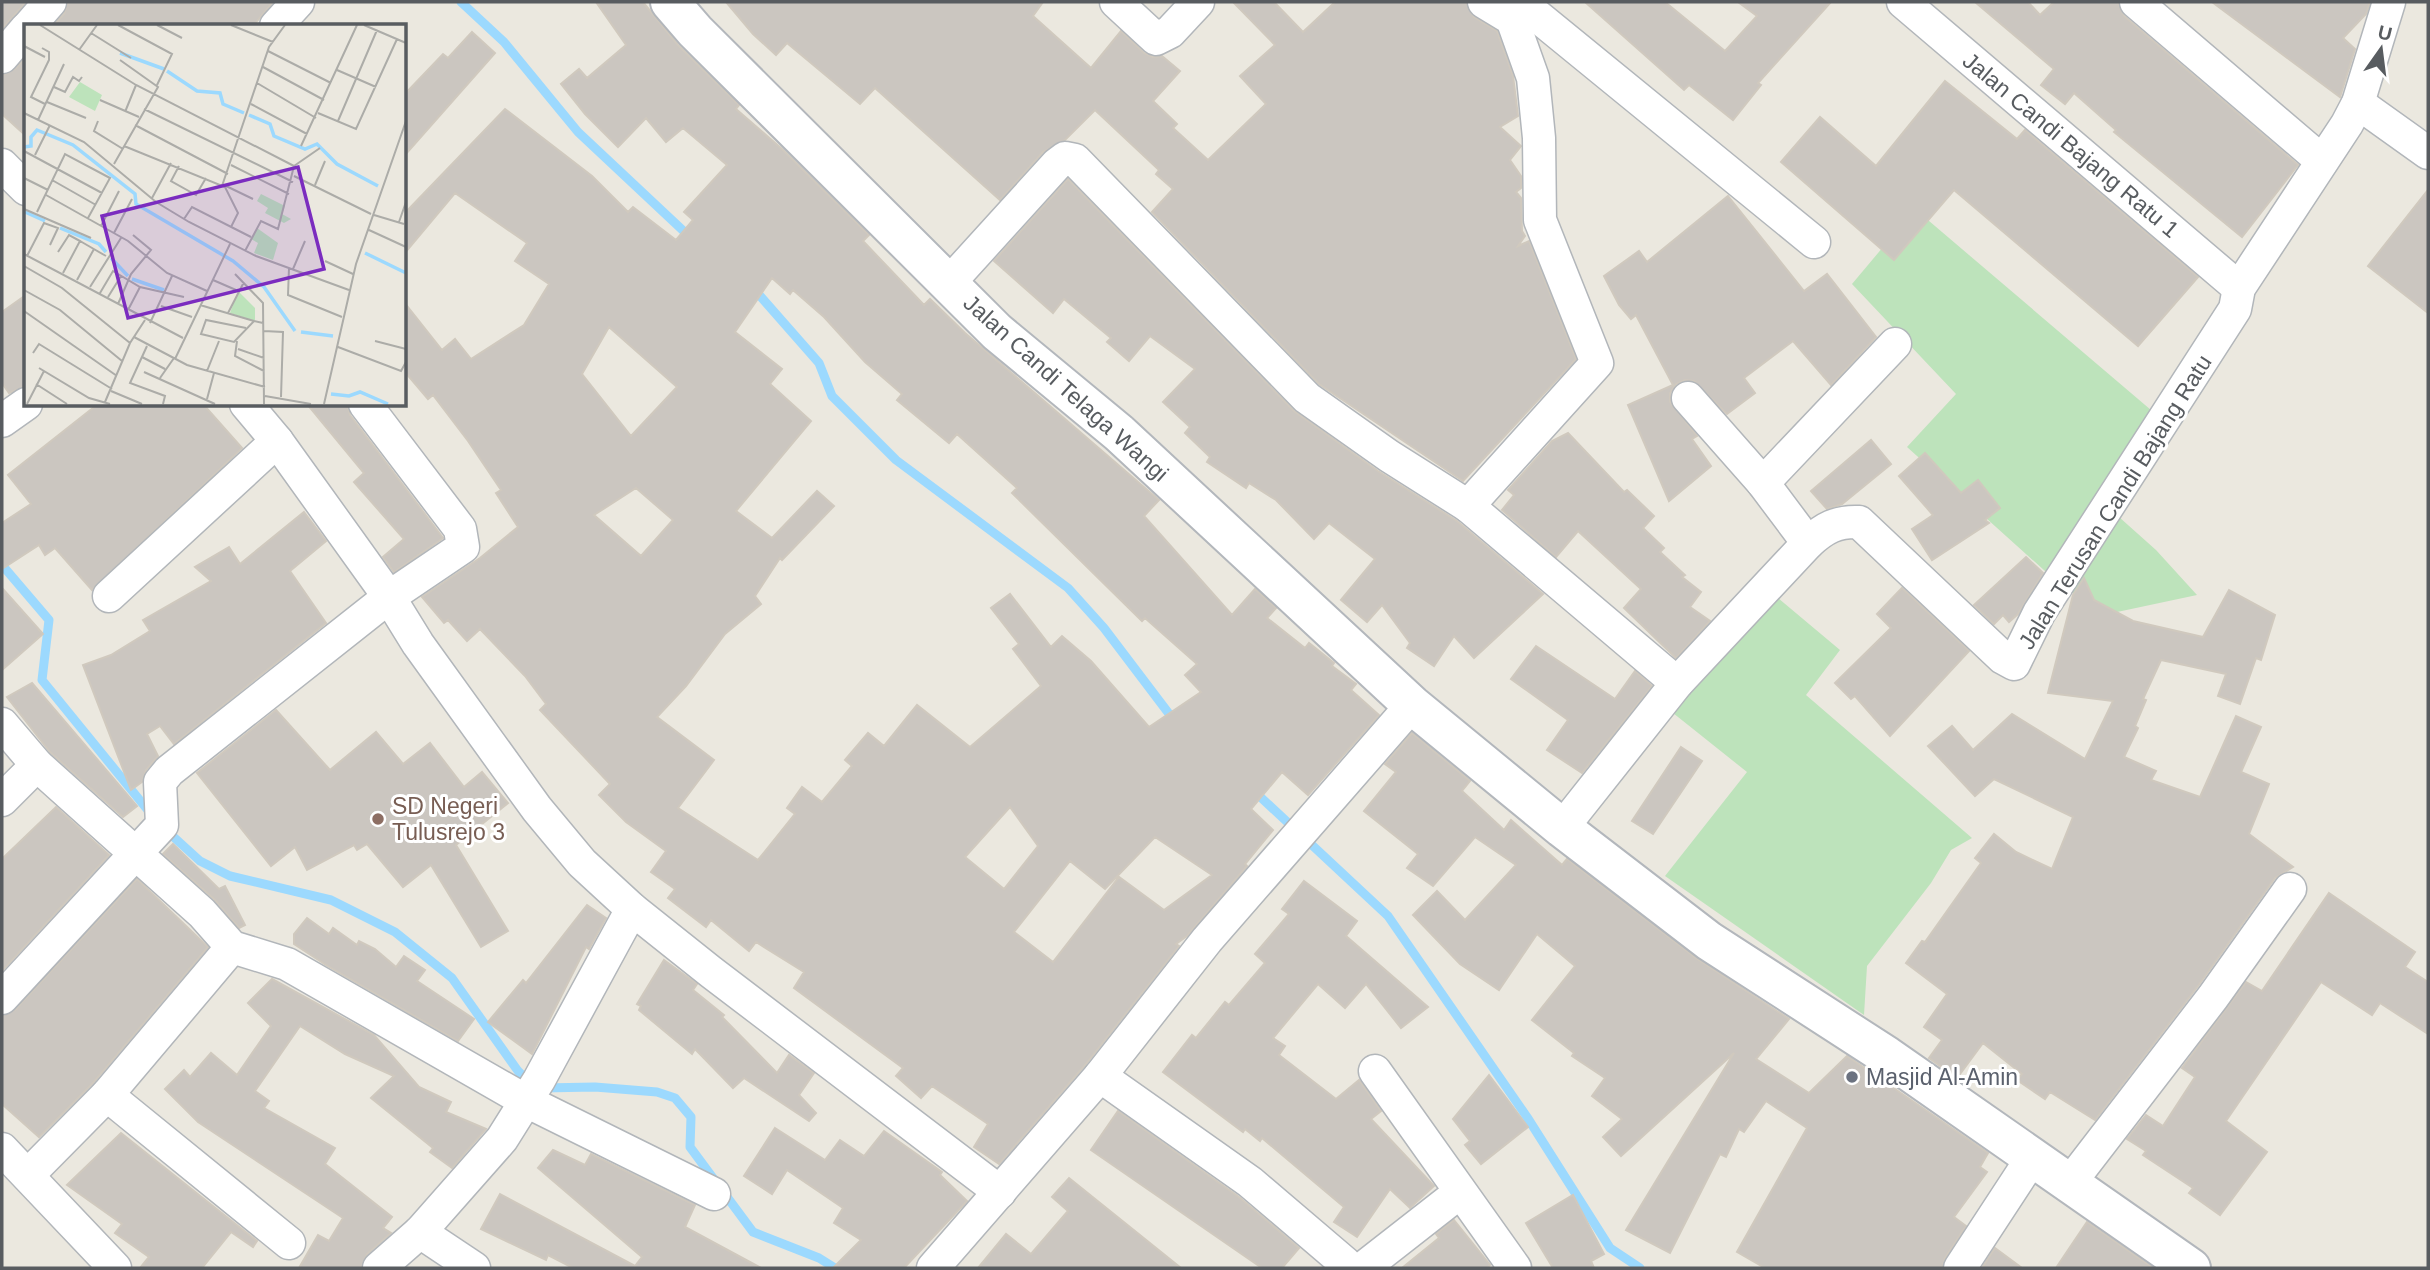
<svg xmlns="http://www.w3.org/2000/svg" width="2430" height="1270" font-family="Helvetica,sans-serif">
  <rect width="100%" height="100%" fill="#ebe8df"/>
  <g fill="#bde3bb">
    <polygon points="1915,209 2158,416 2100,500 2156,550 2197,595 2103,615 2055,580 1907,447 1956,394 1852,284"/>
    <polygon points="1771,592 1840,650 1806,695 1972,838 1951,850 1931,883 1867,966 1864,1015 1665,876 1747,772 1668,709"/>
  </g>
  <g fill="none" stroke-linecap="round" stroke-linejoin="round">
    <g stroke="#9cd9fe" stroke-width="9">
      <polyline points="461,2 504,42 578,132 691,238"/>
      <polyline points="754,289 819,363 832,396 896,460 1068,588 1104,628 1176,723"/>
      <polyline points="2,565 49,620 42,680 151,814"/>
      <polyline points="1254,791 1388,916 1527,1117 1610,1248 1640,1268"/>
      <polyline points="167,831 200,861 230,876 331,900 395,932 452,978 518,1071 529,1082"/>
      <polyline points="542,1088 595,1087 657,1092 675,1098 691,1117 690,1147 753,1232 819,1258 835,1268"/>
    </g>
  </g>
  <g fill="#cbc6c0" stroke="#d0c9be" stroke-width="2" fill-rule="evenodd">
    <polygon points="2,2 26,2 2,29"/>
    <polygon points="68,2 273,2 253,26 53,26 64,14"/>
    <path d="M596 2H643L678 45 739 105 736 109 782 149 869 235 863 241 924 305 930 299 965 333 1159 500 1144 516 1232 615 1255 589 1276 608 1267 618 1305 648 1309 643 1334 663 1332 666 1356 684 1351 690 1379 715 1308 795 1282 772 1251 809 1273 830 1245 864 1247 866 1187 936 1176 944 1179 946 1086 1064 999 1164 974 1147 988 1124 932 1086 921 1098 896 1076 903 1068 794 988 804 972 756 942 749 951 711 920 706 927 668 898 675 889 651 872 666 851 626 822 599 795 610 784 540 710 546 704 525 676 480 629 467 641 448 620 444 623 422 597 480 558 518 527 496 493 501 490 468 441 433 395 428 399 404 371V302L442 350 455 339 471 359 524 325 549 284 515 261 527 243 455 193 404 254V214L505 109 592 176 628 212 633 207 676 240 693 220 684 212 727 165 683 128 666 142 646 118 618 147 585 114 561 84 579 69 587 78 626 45ZM772 278 790 294 793 290 824 317 865 362 902 394 897 400 949 443 957 434 1017 488 1012 493 1142 621 1145 618 1197 664 1185 675 1201 692 1149 727 1091 661 1062 636 1051 647 1010 594 991 608 1019 644 1013 649 1041 686 970 747 917 705 884 746 868 733 845 760 852 766 822 802 802 787 787 808 795 814 758 860 678 808 714 760 657 717 686 686 725 634 761 604 755 596 780 558 782 560 834 506 817 491 772 538 736 511 811 421 770 384 782 369 735 332ZM609 327 677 387 631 436 582 374ZM636 488 673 520 641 556 594 515ZM1010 807 1038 846 1004 889 965 857ZM1155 837 1212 875 1164 910 1119 877 1053 962 1014 932 1070 861 1105 889Z"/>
    <polygon points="726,2 1043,2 1033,16 1091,68 1121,31 1144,53 1153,57 1162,56 1180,71 1153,101 1177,124 1173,128 1208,160 1266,104 1240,76 1275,45 1233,2 1274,2 1303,32 1335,2 1466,2 1474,17 1497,31 1513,76 1518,116 1500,127 1521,146 1510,160 1521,176 1521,188 1516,192 1521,198 1522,231 1525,236 1518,246 1529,241 1576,359 1463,481 1319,384 1152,212 1173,189 1156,174 1159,170 1095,110 1065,140 1043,152 1000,200 875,88 860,104 787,43 776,55 753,34"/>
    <polygon points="1585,2 1665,2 1725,51 1757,16 1738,2 1831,2 1758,83 1761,85 1733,120 1689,85 1684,90"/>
    <polygon points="1975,2 2028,2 2040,15 2054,2 2118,2 2124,16 2298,165 2242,237 2114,132 2116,130 2074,93 2065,104 2041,85 2054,69"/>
    <polygon points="2212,2 2370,2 2366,14 2343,38 2355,49 2340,97"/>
    <polygon points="472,32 495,53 404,156 404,95 443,54 448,58"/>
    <polygon points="26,57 26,136 2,114 2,75 15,69"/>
    <polygon points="1945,81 2017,139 2025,130 2198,277 2138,346 1954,190 1894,260 1781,162 1820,117 1876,166"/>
    <polygon points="1068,179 1294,411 1378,471 1457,521 1543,594 1474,658 1454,636 1434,666 1407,648 1410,643 1382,605 1367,622 1341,600 1375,559 1329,523 1314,539 1276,500 1249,483 1246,488 1207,462 1210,457 1185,433 1190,427 1163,402 1195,369 1150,336 1129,361 1107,342 1111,338 1064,299 1053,313 994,261"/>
    <polygon points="2428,190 2428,313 2368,266"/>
    <polygon points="1728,196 1804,291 1827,274 1876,337 1831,385 1793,341 1744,378 1755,393 1727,414 1694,381 1685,380 1676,384 1670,393 1670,402 1697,436 1692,439 1711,466 1669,501 1628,405 1673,385 1636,315 1631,319 1619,305 1604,276 1639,251 1647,262"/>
    <polygon points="26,295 26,386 9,393 2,383 2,312"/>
    <polygon points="98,404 203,404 242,448 92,590 55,548 45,555 39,545 2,569 2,523 31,504 8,475"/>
    <polygon points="307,404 347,404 350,415 443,538 394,572 383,557 404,539 354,482 364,473"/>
    <polygon points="1568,433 1624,492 1627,490 1654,516 1643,528 1664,548 1660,552 1685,575 1682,577 1701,592 1690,607 1710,621 1676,658 1624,608 1641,589 1578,531 1556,557 1502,510 1514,495 1508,490 1552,441"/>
    <polygon points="1871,440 1891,464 1842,504 1827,509 1811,491"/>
    <polygon points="1925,453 1961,493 1978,480 2000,508 1985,520 1989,523 1932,560 1912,529 1933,515 1899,476"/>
    <polygon points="304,512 326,541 290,571 326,623 174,744 160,726 147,734 158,756 146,770 142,782 131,790 83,665 111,655 150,631 143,620 211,581 195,567 229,547 240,564"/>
    <polygon points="2026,557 2043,573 2018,614 2009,622 2003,615 1994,624 1974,605"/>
    <polygon points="2084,578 2094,600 2133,621 2203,637 2229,590 2275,615 2261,660 2256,658 2240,704 2218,696 2226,674 2161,660 2143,699 2146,700 2135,726 2138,728 2124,757 2156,771 2151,780 2200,797 2236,716 2261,727 2241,772 2269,784 2249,834 2293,867 2275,878 2198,986 2095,1120 2050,1092 2045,1099 2017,1080 2022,1074 1983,1043 1957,1078 1929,1058 1942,1040 1924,1027 1947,994 1906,963 1922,941 1925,942 1981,863 1975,858 1994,834 2016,852 2052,869 2073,817 1994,779 1975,796 1928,746 1952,726 1973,750 2012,714 2085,759 2113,701 2048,693 2073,595"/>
    <polygon points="2,588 43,634 2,670"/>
    <polygon points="1902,588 1969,651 1890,736 1855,696 1851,699 1835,683 1891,628 1877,614"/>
    <polygon points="1536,646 1615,699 1635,671 1652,686 1582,773 1547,750 1568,720 1511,679"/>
    <polygon points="32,683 137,806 123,817 50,752 7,697"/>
    <polygon points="276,710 330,770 376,732 403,764 430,743 464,787 482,772 508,803 456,845 508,931 481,947 431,865 403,887 367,844 357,850 354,845 307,870 295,847 271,866 197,773"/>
    <polygon points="1412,733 1470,781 1462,791 1504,830 1511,820 1562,865 1567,859 1696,958 1789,1019 1756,1059 1809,1093 1847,1056 1988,1153 1980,1167 1987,1172 1954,1217 1966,1226 1945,1258 1942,1268 1765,1268 1737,1252 1807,1128 1766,1101 1744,1132 1739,1129 1726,1157 1720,1154 1670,1253 1626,1230 1734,1053 1621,1156 1603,1137 1622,1119 1592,1096 1605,1078 1572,1056 1574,1053 1532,1020 1575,966 1537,934 1499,990 1460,964 1413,915 1437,891 1465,920 1516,865 1475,837 1433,886 1407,868 1418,854 1364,811 1396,772 1385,764"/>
    <polygon points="1681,747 1702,761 1653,834 1632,821"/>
    <polygon points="56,807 109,855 2,971 2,859"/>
    <polygon points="173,844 219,889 225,886 245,925 239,928 214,899 163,854"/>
    <polygon points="137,879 208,947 93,1083 39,1137 2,1104 2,1016 15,1010"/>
    <polygon points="1304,881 1357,921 1346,936 1428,1007 1401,1028 1366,984 1345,1008 1318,984 1273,1038 1285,1046 1279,1055 1336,1099 1359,1080 1381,1111 1371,1119 1434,1186 1410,1208 1390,1189 1357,1237 1334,1222 1344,1207 1262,1138 1260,1141 1245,1129 1243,1132 1163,1072 1192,1035 1196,1038 1225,1002 1229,1005 1265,963 1255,954 1289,914 1282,909"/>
    <polygon points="2329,893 2415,952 2405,967 2428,982 2428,1034 2380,1003 2372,1015 2321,982 2226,1121 2267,1152 2220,1215 2189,1193 2193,1188 2143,1155 2146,1151 2127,1139 2146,1115 2163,1126 2195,1077 2182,1068 2246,982 2262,991"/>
    <polygon points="587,905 606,918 589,949 586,947 532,1054 488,1022 523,980 526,983"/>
    <polygon points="307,918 329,934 333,928 357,945 359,941 375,949 396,967 404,956 425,970 417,981 474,1019 458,1041 326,965 294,944 294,934"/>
    <polygon points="664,960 697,984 693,990 724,1015 722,1017 777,1073 789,1055 814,1073 799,1095 816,1113 809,1121 744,1078 733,1088 695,1049 692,1054 639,1010 641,1006 637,1004"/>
    <polygon points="272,979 374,1035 419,1087 451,1102 446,1112 486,1129 452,1168 430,1152 433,1148 371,1098 394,1076 345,1054 300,1026 255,1091 269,1101 264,1108 335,1148 325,1164 392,1217 383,1228 391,1233 367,1254 361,1268 299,1268 318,1235 329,1241 343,1218 198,1122 165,1089 184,1070 190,1077 211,1053 237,1075 271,1026 248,1003"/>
    <polygon points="1489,1075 1528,1127 1481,1164 1465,1145 1470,1141 1453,1119"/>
    <polygon points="1118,1111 1239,1197 1299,1248 1282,1268 1262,1268 1091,1150"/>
    <polygon points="775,1128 825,1160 840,1140 864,1156 884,1131 942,1172 940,1175 967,1201 904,1268 833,1268 861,1240 834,1223 843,1208 787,1170 772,1194 744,1176"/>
    <polygon points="121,1133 257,1241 253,1247 231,1232 202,1268 140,1268 149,1257 115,1233 122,1224 67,1185"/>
    <polygon points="553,1150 585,1165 591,1154 695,1205 685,1227 761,1268 573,1268 548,1255 546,1260 481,1229 500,1194 635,1266 642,1257 538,1168"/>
    <polygon points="1069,1178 1181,1268 978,1268 1006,1234 1031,1254 1068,1211 1052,1197"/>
    <polygon points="1573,1195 1604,1254 1591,1261 1594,1268 1553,1268 1526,1223"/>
    <polygon points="1454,1220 1490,1265 1487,1268 1402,1268 1439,1238 1436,1234"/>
    <polygon points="2087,1222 2153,1268 2056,1268"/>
    <polygon points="1995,1248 2022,1268 1982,1268"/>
  </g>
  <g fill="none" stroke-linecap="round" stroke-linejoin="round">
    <g stroke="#b2b6ba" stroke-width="35">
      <g id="street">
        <polyline points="1116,2 1156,39 1170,32 1198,2"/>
        <polyline points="1520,2 1814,242"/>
        <polyline points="1903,2 2239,288"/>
        <polyline points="2136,2 2322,161"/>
        <polyline points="29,26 50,2"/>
        <polyline points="276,26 298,2"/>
        <polyline points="2,57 26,29"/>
        <polyline points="2358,103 2428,153"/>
        <polyline points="2,165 26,189"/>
        <polyline points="949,283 1057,164 1065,158 1075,160 1307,398 1389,456 1468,506 1677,683"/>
        <polyline points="1688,398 1763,483 1808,543"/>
        <polyline points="246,404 277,441 389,597 418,644 537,809 582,863 632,909 711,972 1000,1192"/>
        <polyline points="2,421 26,404"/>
        <polyline points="1763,483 1895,344"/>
        <polyline points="1468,506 1597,363 1540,220 1539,138 1533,78 1512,19 1484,2"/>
        <polyline points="109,596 277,441"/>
        <polyline points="2,724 37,765 202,913 232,947 287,964 526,1101 714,1194"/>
        <polyline points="2,800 37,765"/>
        <path d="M1562 828 1677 683 1808 543C1824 528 1837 521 1859 522L2003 658 2014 664 2039 613 2235 309 2239 288 2347 124 2358 103 2389 2"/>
        <polyline points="2,998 162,825 160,782 169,771 389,597 463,547 460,529 365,404"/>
        <polyline points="1375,1071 1515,1268"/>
        <polyline points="1100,1076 1250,1182 1345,1263"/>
        <polyline points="107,1095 289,1243"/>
        <polyline points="2,1149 115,1268"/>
        <polyline points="28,1175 107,1095 232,947"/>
        <polyline points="2069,1184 2213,997 2290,889"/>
        <polyline points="420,1232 474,1268"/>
        <polyline points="379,1268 420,1232 502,1139 539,1080 632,909"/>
        <polyline points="933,1268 1100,1076 1207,940 1412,705"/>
        <polyline points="1363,1268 1459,1193"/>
        <polyline points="1960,1268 2032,1158"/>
      </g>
    </g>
    <g stroke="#b3b7bc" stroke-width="42">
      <polyline id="secondary" points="670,2 695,31 997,332 1119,433 1412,705 1562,828 1709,941 1887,1056 2191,1268"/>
    </g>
    <use href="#street" stroke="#fff" stroke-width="32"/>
    <use href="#secondary" stroke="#fff" stroke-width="38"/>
  </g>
  <circle fill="#8d6e63" stroke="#fff" stroke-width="2.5" cx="378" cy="819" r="7"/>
  <circle fill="#6b7280" stroke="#fff" stroke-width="2.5" cx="1852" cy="1077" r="7"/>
  <g text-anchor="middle" stroke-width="6" stroke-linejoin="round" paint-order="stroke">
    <g font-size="23" fill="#585c60" stroke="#fff">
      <text transform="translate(2071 145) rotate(40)" y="8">Jalan Candi Bajang Ratu 1</text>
      <text transform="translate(1066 388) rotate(42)" y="8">Jalan Candi Telaga Wangi</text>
      <text transform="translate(2115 502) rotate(-58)" y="8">Jalan Terusan Candi Bajang Ratu</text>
    </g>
    <g font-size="23" fill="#785e54" stroke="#fff" text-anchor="start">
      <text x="392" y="814">SD Negeri<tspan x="392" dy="26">Tulusrejo 3</tspan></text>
    </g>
    <g font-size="23" fill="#5b616d" stroke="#fff" text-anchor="start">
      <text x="1866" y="1085">Masjid Al-Amin</text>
    </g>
  </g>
  <g transform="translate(24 24)">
    <rect width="382" height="382" fill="#ebe8df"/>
    <path d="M56 58 78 71 71 87 45 73ZM237 170 261 182 258 190 267 195 260 199 241 189 244 184 233 177ZM233 204 254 219 249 236 230 229 234 219 227 215ZM214 267 231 284V297L206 289Z" fill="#bde3bb"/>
    <path fill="none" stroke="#9cd9fe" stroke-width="3.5" d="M96 29 140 45M143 47 173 67 196 69 199 80 220 89M225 91 246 100 250 112 281 125 293 120 313 140 354 162M0 123 7 122V113L13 106 49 121 111 170 112 180 209 237 240 263 271 307M1 188 21 197M36 204 75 220 82 228M341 229 382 249M87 234 104 252M108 255 140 266M277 308 309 312M307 370 325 372 336 368 364 380"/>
    <path fill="none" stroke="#acaca8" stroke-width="2" d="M16 1 112 61 270 142M94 1 148 30 133 61M133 1 158 14M207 1 249 18M340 1 382 19M67 9 107 34M0 22 21 33M18 24 25 28V36L7 73 21 80M55 26 73 1M244 27 307 59M239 43 300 76M313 46 352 63M233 59 292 94M30 63 41 68 49 53 55 57 58 53M76 76 115 93M23 78 62 94M227 80 283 110M120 85 269 158M101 88 112 61M0 89 60 118 132 178 165 198 232 232 325 266M294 89 332 105 373 15M14 96 40 40M74 97 70 107 99 125M314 97 353 6M111 101 204 150M100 122 201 163 214 189 207 203M277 122 333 1M0 127 78 169M11 131 26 101M90 140 134 63 96 36M207 141 265 170M155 142 147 157 172 171 182 154M270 142 296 124M270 152 347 190M0 154 24 166M28 156 72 181M200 161 229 175M291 161 301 137M198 162 245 23 261 1M22 171 104 217 143 249 183 267M128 174 147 139M0 185 67 214M13 188 41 130 86 154 64 194M350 191 380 200M160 195 168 183 227 213M375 198 382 178M77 202 95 167M345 206 382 223M90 209 108 175M56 217 82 232M221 227 237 197 254 205 270 142M34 228 45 211 56 217 39 249M0 230 159 314M3 232 20 199 34 204 26 221M301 237 329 250M0 242 38 264 106 319M265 244 264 271 318 293M269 245 281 217M211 250 239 279 240 380M53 256 70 225M189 256 212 266M66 263 97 214M0 266 36 286 98 337M76 269 89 247 116 263 160 273M84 273 97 252M94 280 107 250 127 226 109 211M176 281 230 297M137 282 168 293M104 286 116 263M0 287 93 352M204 289 220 258M126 299 148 252M222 304 182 296 177 310 210 318 230 297 239 299M240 307 259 308 257 373M110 313 163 341 241 363M213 317 211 332 240 347M351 317 382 325M123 322 106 359 141 372 139 380M314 323 377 347 382 338M214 325 240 334M9 329 15 320 88 365M118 333 141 345M151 335 206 220M15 344 65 374 86 380M183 347 195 317M120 348 191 380M136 354 150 334M12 360 43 380M87 367 118 380M241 372 287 380M183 375 190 349M81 378 106 319 121 296M3 380 20 347M300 380 332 240 382 97"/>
    <path fill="#7b2cbf" fill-opacity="0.15" stroke="#7b2cbf" stroke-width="3.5" d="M274 143 300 245 104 294 78 192Z"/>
    <rect width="382" height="382" fill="none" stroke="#585c60" stroke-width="3.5"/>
  </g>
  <rect width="2430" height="1270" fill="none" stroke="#585c60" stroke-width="7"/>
  <g transform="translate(2381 49) rotate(14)" stroke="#ffffff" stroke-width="5" paint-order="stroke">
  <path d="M0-5L12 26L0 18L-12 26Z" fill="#585c60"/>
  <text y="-10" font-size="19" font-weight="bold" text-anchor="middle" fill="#585c60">U</text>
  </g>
</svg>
